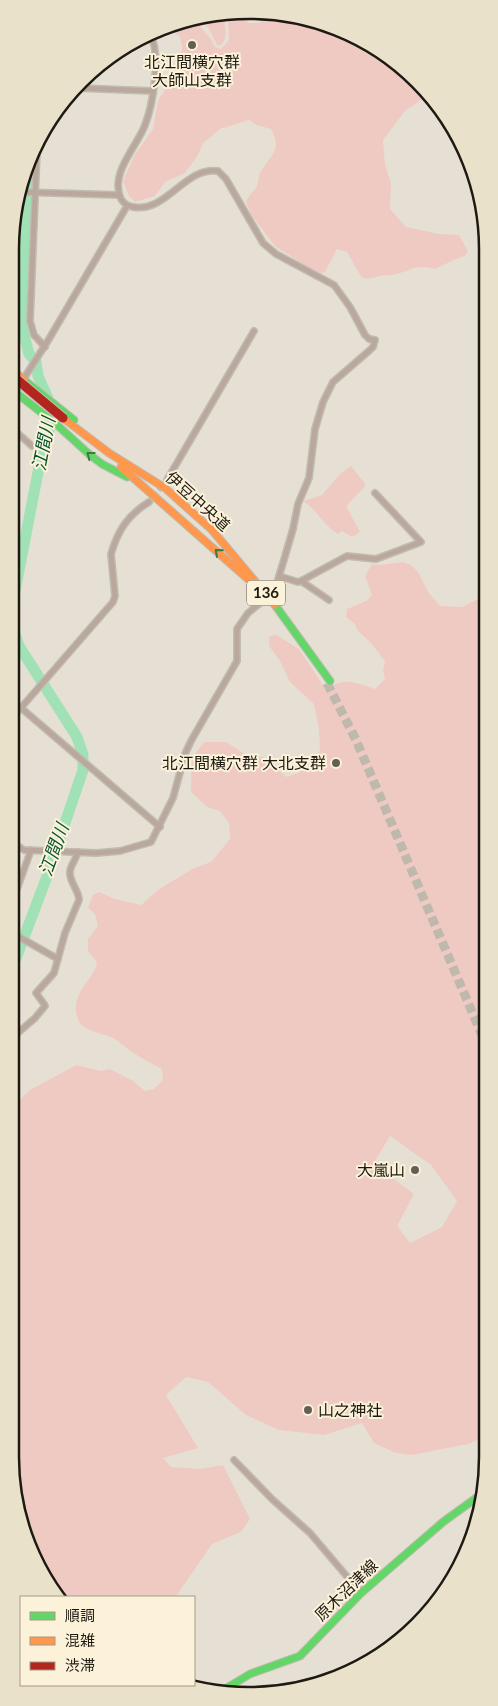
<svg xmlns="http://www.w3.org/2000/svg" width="498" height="1706" font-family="Lato,'Noto Sans JP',sans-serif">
  <rect width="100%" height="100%" fill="#e6e0d4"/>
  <g fill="#efcac3" fill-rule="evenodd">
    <path d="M202 15H224C224 26 230 40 219 46L217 45 208 27 195 17Z"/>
    <path d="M226 15H246L245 17 248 23H259L274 15H295L368 42 428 91 430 94 405 111 383 140 385 165 391 184 390 209 406 227 439 234 459 235 468 251 465 256 456 259 435 269C416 264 414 269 397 274 393 276 389 275 385 275 374 276 375 280 362 278L347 252 337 249 325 272 321 273 306 266 275 246 252 216 246 202C249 194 253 193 257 186 259 181 258 175 261 171 272 153 282 150 271 129L257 125 249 120 220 129 203 143 198 155 185 173 165 182 155 196 135 202 129 196 123 181 135 154 153 129 158 101 180 65 182 46 180 37 169 28 193 18 211 39 215 47 221 49 229 40 228 22Z"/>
    <path d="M351 466 366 485 346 506 360 532 352 537 342 531 338 534C323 525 318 511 303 501L322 495 341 473Z"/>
    <path d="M403 562C416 565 420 575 425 586 428 593 435 600 440 606L463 607 485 595 484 1437 468 1444 412 1455 396 1453 374 1443 362 1423 324 1435 279 1430 246 1415 208 1382 186 1377 166 1395 198 1448 163 1458 171 1467 200 1469 223 1465 250 1519 241 1532 212 1544 177 1595 169 1597H59L28 1548 10 1457 11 1108 30 1090 76 1065 101 1071 110 1069 133 1081 145 1091 154 1089 163 1080 162 1069C152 1064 141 1058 132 1052 125 1048 120 1041 113 1038 97 1031 75 1032 76 1007 76 989 95 977 97 962L88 951V939L98 926 95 914 88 908 93 895 99 892 115 899 141 905 158 890 192 869 211 862 230 839 229 823 220 811 207 807 191 792C192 771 188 757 205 742H226L251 758 263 757 287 777 298 773 312 763 320 750 319 730 314 704 290 682 280 661 269 646V637L275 634 299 649 325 688H329C346 676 358 684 375 689L385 679 383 671 385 661 371 643 357 630 355 624 346 617 347 609 366 601 372 595 365 576 372 564 380 565ZM390 1136 431 1165 457 1201 442 1227 410 1243 397 1226 414 1194 394 1179 375 1161Z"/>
  </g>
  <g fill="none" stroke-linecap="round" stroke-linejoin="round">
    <g stroke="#a1e1b6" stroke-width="11">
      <polyline points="13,601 39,467 49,431 51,410 47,396 38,376 36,362 29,354 22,327 28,170"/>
      <polyline points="12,969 46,879 83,770 83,755 77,737 19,646 13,628"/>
    </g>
    <polyline stroke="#beb8ad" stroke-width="5" stroke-dasharray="5 2.5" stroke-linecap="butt" points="149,502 167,480"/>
    <polyline stroke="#beb8ad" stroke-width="9" stroke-dasharray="9 4.5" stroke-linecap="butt" points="327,683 356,740 484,1040"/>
    <g stroke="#c0bcb3" stroke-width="8">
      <g id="street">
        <path d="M151 36C161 57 153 104 145 125 137 147 109 173 121 199 124 204 127 206 133 207 167 213 185 166 218 171L226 179 263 243 276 254 334 285 350 307 365 335 369 339 375 340 373 347 370 350 333 382 323 402 315 429 309 478 298 504 293 529 275 590 271 594"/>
        <polyline points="78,88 152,91"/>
        <polyline points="37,149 30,321 34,335 45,347"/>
        <polyline points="19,192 119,195"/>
        <polyline points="14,394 49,339 127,206"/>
        <polyline points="14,430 32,446"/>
        <polyline points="167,480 254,331"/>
        <polyline points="279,576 298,582 301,581 347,556 376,559 421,542 375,493"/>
        <polyline points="301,581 329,600"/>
        <polyline points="13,701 160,827"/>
        <path d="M13 717 113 602 115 596 111 554C118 530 128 515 149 502"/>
        <polyline points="12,842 24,850 96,853 120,851 151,842 173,798 185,754 191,741 237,661 237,629 248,613 264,600"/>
        <polyline points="12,903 31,850"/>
        <polyline points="12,933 58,959"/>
        <path d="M12 1038 35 1018 45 1006 44 1004 36 993 54 973 65 933 79 900C79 890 69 882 70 872 70 866 76 859 78 852"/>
        <polyline points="234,1460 273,1500 310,1533 361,1593"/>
      </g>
    </g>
    <g stroke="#c0bcb3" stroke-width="9">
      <g id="fast">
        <polyline points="24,380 74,420"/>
        <polyline points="15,392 56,424 90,455 102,464 127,477"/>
        <polyline points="275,605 330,681"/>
        <polyline points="220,1692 250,1674 300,1656 361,1593 443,1522 483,1493"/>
      </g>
    </g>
    <g stroke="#c0bcb3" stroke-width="9">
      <g id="slow">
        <polyline points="14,371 24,380"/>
        <polyline points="63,418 109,453 165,488 212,530 275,605"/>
        <polyline points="121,467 248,579"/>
      </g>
    </g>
    <use href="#street" stroke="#b9a89b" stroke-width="5"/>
    <use href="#fast" stroke="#63d668" stroke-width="7"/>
    <use href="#slow" stroke="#ff974d" stroke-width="7"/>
    <g stroke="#c0bcb3" stroke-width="11" stroke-linecap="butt">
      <polyline id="jam-bridge" points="14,377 63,418"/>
    </g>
    <use href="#jam-bridge" stroke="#b3261e" stroke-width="9"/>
  </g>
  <defs><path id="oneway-chevron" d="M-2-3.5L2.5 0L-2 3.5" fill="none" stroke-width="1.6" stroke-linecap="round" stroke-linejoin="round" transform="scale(1.25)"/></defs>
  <g stroke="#40783d">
    <use href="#oneway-chevron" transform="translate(90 455) rotate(-142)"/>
    <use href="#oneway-chevron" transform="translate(218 552) rotate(-139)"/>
  </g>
  <g fill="#645f56" stroke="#fbf2d9" stroke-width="2">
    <circle cx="192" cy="45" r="5"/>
    <circle cx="336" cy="763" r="5"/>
    <circle cx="415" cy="1170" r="5"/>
    <circle cx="308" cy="1410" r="5"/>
  </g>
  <g text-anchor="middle" stroke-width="4" stroke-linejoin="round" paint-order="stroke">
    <rect fill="#fbf2d9" stroke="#605b4e" stroke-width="1" x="247" y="580.5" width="38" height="25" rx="4"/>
    <g font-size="15" font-weight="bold" fill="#1e1a12">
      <text x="266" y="598">136</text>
    </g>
    <g font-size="16" fill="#1e1a12" stroke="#fbf2d9" text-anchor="end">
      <text x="192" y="68" text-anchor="middle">北江間横穴群<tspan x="192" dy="18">大師山支群</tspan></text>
      <text x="326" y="769">北江間横穴群 大北支群</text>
      <text x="405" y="1176">大嵐山</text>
      <text x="318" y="1416" text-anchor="start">山之神社</text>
    </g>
    <g font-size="16" fill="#1e1a12" stroke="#fbf2d9">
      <text transform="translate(198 501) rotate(42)" y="6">伊豆中央道</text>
      <text transform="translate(346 1590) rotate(-44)" y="6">原木沼津線</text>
    </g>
    <g font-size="18" font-style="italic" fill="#095532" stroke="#fbf2d9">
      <text transform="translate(44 444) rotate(-79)" y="6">江間川</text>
      <text transform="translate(54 850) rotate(-70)" y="6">江間川</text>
    </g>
  </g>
  <path d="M0 0H498V1706H0ZM249 19H249A230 230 0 0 1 479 249V1457A230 230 0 0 1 249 1687H249A230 230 0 0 1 19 1457V249A230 230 0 0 1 249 19Z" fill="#e9e1c9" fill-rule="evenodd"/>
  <path fill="none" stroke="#1e1a12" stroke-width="2.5" d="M249 19H249A230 230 0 0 1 479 249V1457A230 230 0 0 1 249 1687H249A230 230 0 0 1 19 1457V249A230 230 0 0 1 249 19Z"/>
  <rect x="20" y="1596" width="175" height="90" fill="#fbf2d9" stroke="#a39c89"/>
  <rect x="30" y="1612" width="25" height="8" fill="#63d668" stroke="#a39c89"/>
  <text x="65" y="1621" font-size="15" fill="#1e1a12">順調</text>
  <rect x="30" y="1637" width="25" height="8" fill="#ff974d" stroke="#a39c89"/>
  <text x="65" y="1646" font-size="15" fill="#1e1a12">混雑</text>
  <rect x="30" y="1662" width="25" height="8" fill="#b3261e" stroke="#a39c89"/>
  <text x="65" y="1671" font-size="15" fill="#1e1a12">渋滞</text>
</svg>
